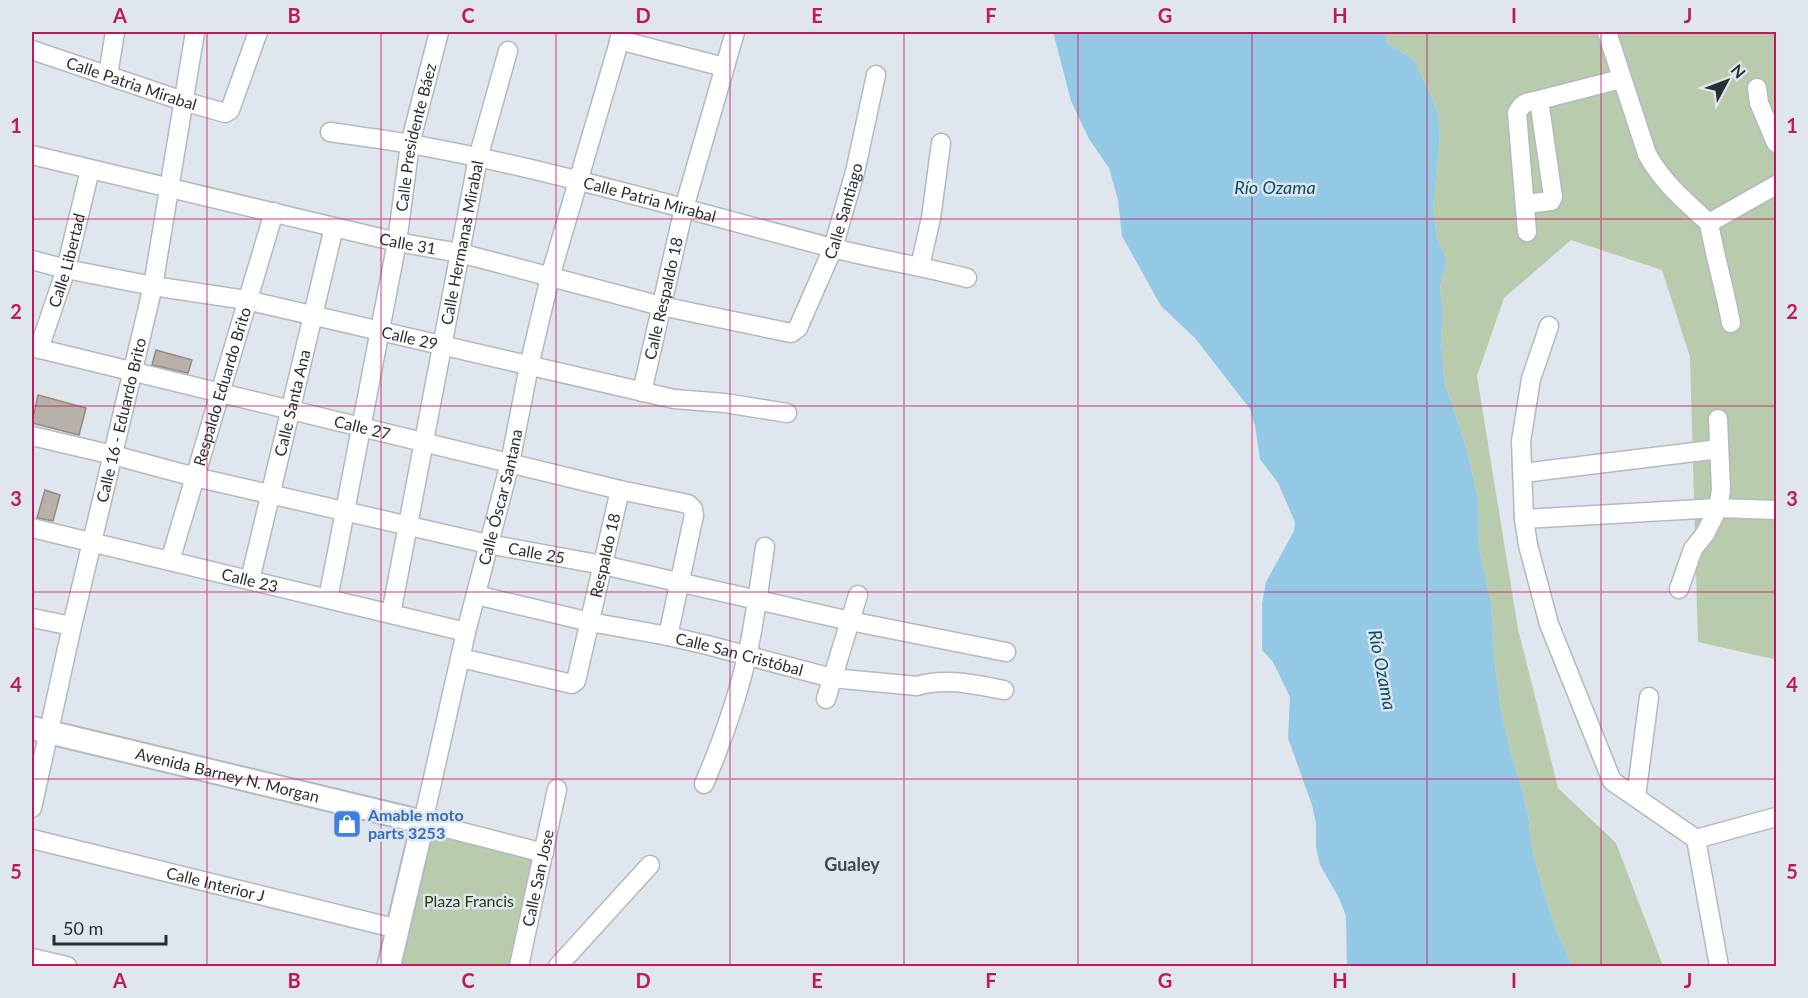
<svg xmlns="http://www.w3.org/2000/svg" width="1808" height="998" font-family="Lato,sans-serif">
  <rect width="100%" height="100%" fill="#dfe6ee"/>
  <g fill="#b9cbad">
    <polygon points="1384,32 1776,32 1776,657 1773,659 1698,642 1690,357 1662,270 1571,240 1504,298 1477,376 1518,629 1558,788 1616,843 1663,966 1572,966 1556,929 1542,887 1531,843 1529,820 1522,789 1511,754 1501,710 1495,667 1491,604 1479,548 1478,499 1467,449 1444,380 1441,337 1443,312 1440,290 1442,276 1446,266 1446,258 1438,241 1433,211 1440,133 1438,113 1431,95 1413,59 1387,43"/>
    <polygon points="428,828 538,856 514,966 394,966"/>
  </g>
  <polygon fill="#94c9e5" points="1053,32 1384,32 1387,43 1413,59 1431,95 1438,113 1440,133 1433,211 1438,241 1446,258 1446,266 1442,276 1440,290 1443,312 1441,337 1444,380 1467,449 1478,499 1479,548 1491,604 1495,667 1501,710 1511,754 1522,789 1529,820 1531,843 1542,887 1556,929 1572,966 1347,966 1346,916 1339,898 1320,865 1316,847 1316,823 1312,805 1288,738 1290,697 1273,662 1262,650 1262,604 1266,582 1294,531 1295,522 1278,483 1260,459 1255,426 1250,409 1195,338 1161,306 1122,236 1118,200 1109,168 1089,139 1071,101"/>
  <g fill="#b8b1a9" stroke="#918b83" stroke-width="1.5">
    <polygon points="156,350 192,360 188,373 152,365"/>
    <polygon points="38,395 86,408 79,435 32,423"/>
    <polygon points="45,490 60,495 53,521 37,518"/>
  </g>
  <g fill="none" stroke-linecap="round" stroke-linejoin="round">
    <g stroke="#b2b9c1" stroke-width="21">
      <g id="minor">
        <path d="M1607 32 1647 154C1662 182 1686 202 1709 223"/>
        <polyline points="619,40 724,67"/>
        <path id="s1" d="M32 50 183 101 225 113 230 110 258 32"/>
        <polyline points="108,75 115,32"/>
        <polyline points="1757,88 1759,103 1776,143"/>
        <path id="s2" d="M330 132C356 136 384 139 410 144 552 169 690 211 829 247 875 259 921 266 967 278"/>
        <path id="s3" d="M32 155 397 242 460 253 661 306 791 333 798 328 833 248 855 172 876 75"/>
        <polyline points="1525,204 1551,201 1553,197 1539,100"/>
        <path d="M1527 232 1517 113C1522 102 1528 102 1539 100L1621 79"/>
        <path id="s4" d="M32 260 66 269 153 286 246 300 674 399 725 403 787 413"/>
        <polyline points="920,266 931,218 941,143"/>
        <path d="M1731 323C1725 290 1715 257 1709 223L1776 185"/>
        <polyline points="1549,326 1531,379 1521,441 1524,519 1528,545 1549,624 1612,781 1696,839"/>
        <path id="s5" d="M32 347 620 490 688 504 693 509 694 515 668 636"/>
        <path id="s6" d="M39 349 66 269 90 170"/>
        <path id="s7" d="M642 392 684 208 735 32"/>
        <path id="s8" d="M32 436 113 455 195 477 488 544 603 565 850 621 1006 652"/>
        <polyline points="1523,473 1719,449"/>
        <polyline points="1524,519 1718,508 1721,490 1718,419"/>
        <path id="s9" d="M32 528 466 632"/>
        <path id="s10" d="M170 561 274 212"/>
        <path id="s11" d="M250 580 334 227"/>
        <polyline points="1679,589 1693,549 1705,534 1718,508 1776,510"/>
        <path id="s12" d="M476 595 590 622 668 636 707 645 832 678 917 686C944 677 977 685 1004 690"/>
        <path id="s13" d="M328 599 397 242 410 144 439 32"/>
        <path id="s14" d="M391 614 478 158 508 51"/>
        <polyline points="32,618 72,626"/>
        <path id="s15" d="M461 658 572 684 576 681 620 490"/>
        <polyline points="826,699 858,595"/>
        <path d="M704 784C722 742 738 697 748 652 755 618 760 582 765 547"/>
        <polyline points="1636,797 1649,697"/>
        <path id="s16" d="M32 808 72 626 153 286 195 32"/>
        <path id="s17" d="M32 839 398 929"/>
        <path id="s18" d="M544 853 423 822 466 632 510 463 529 366 550 277 622 32"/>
        <polyline points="32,958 67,966"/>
        <path id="s19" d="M519 966 557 789"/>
        <polyline points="558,966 650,865"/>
        <polyline points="1719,966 1696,839 1776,817"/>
      </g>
    </g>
    <g stroke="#b2b9c1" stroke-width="26">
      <g id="tertiary">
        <path id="s20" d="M32 728 423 822 389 966"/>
      </g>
    </g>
    <use href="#minor" stroke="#fff" stroke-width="18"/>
    <use href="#tertiary" stroke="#fff" stroke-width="22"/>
  </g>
  <path fill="none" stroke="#c2185b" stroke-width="1.5" stroke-opacity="0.55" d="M207 32V966M381 32V966M556 32V966M730 32V966M904 32V966M1078 32V966M1252 32V966M1427 32V966M1601 32V966M32 219H1776M32 406H1776M32 592H1776M32 779H1776"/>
  <defs>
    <g id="shop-square" transform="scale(1.5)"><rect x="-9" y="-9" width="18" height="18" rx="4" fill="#3f7fe0" stroke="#dfe6ee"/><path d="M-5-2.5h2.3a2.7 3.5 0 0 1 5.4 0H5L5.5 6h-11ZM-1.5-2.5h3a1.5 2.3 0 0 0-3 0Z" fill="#fff"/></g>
  </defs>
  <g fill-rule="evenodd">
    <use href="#shop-square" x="347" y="824"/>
  </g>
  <g text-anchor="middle" stroke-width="5" stroke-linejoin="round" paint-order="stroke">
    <g font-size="16" fill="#2b2e31" stroke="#dfe6ee">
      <text dy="6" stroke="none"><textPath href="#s1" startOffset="105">Calle Patria Mirabal</textPath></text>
      <text dy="6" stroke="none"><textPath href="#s13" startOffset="470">Calle Presidente Báez</textPath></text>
      <text dy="6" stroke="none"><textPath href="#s2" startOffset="327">Calle Patria Mirabal</textPath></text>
      <text dy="6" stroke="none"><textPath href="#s3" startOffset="914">Calle Santiago</textPath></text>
      <text dy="6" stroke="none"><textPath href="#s3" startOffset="386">Calle 31</textPath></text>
      <text dy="6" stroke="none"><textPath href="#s14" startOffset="378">Calle Hermanas Mirabal</textPath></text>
      <text dy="6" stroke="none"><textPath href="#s6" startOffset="93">Calle Libertad</textPath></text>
      <text dy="6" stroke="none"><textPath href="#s7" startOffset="96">Calle Respaldo 18</textPath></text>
      <text dy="6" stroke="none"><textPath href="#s4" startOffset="386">Calle 29</textPath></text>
      <text dy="6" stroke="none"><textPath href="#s10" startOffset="182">Respaldo Eduardo Brito</textPath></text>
      <text dy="6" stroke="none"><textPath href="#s11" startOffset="182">Calle Santa Ana</textPath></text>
      <text dy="6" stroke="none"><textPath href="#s16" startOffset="398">Calle 16 - Eduardo Brito</textPath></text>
      <text dy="6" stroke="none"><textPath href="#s5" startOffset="340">Calle 27</textPath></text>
      <text dy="6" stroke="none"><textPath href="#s18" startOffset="459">Calle Óscar Santana</textPath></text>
      <text dy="6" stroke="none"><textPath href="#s8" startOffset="518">Calle 25</textPath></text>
      <text dy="6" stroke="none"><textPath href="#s15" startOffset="248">Respaldo 18</textPath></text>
      <text dy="6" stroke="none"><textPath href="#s9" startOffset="224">Calle 23</textPath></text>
      <text dy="6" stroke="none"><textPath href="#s12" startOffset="270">Calle San Cristóbal</textPath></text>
      <text dy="6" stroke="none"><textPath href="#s20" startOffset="201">Avenida Barney N. Morgan</textPath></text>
      <text dy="6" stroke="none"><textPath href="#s19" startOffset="90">Calle San Jose</textPath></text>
      <text dy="6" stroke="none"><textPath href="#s17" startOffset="189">Calle Interior J</textPath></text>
    </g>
    <g font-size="16" font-weight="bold" fill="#366cbe" stroke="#dfe6ee" text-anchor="start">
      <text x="368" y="821">Amable moto<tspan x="368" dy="18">parts 3253</tspan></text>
    </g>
    <g font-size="16" fill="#253d0e" stroke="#dfe6ee">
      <text x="469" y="907">Plaza Francis</text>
    </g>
    <g font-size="18" font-style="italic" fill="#084f6a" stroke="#dfe6ee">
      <text x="1275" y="194">Río Ozama</text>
      <text transform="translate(1382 670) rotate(79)" y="6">Río Ozama</text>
    </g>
    <g font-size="18" font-weight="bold" fill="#41474d" stroke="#dfe6ee">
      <text x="852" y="871">Gualey</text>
    </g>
  </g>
  <rect width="1808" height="998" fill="none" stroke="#dfe6ee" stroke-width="66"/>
  <g transform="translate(1727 81) rotate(49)" stroke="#dfe6ee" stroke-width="4.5" paint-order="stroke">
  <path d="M0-4.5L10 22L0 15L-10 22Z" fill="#2b2e31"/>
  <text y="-9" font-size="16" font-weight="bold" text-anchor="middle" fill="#2b2e31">N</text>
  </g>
  <path d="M54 935v9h112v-9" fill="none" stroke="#2b2e31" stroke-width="3"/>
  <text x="63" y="935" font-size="18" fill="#2b2e31" stroke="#dfe6ee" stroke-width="4.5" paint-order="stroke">50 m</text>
  <rect x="33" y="33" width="1742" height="932" fill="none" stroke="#c2185b" stroke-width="2"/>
  <g font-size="20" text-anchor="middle" font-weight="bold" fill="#c2185b">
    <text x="120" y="23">A</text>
    <text x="294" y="23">B</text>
    <text x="468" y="23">C</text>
    <text x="643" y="23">D</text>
    <text x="817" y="23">E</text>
    <text x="991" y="23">F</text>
    <text x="1165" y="23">G</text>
    <text x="1340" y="23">H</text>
    <text x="1514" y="23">I</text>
    <text x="1688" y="23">J</text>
    <text x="16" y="133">1</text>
    <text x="1792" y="133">1</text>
    <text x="16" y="319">2</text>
    <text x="1792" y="319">2</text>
    <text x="16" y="506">3</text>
    <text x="1792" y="506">3</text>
    <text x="16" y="692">4</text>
    <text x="1792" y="692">4</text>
    <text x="16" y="879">5</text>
    <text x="1792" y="879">5</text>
    <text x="120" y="988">A</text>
    <text x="294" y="988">B</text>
    <text x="468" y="988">C</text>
    <text x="643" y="988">D</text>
    <text x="817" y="988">E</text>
    <text x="991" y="988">F</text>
    <text x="1165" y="988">G</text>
    <text x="1340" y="988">H</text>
    <text x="1514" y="988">I</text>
    <text x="1688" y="988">J</text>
  </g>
</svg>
